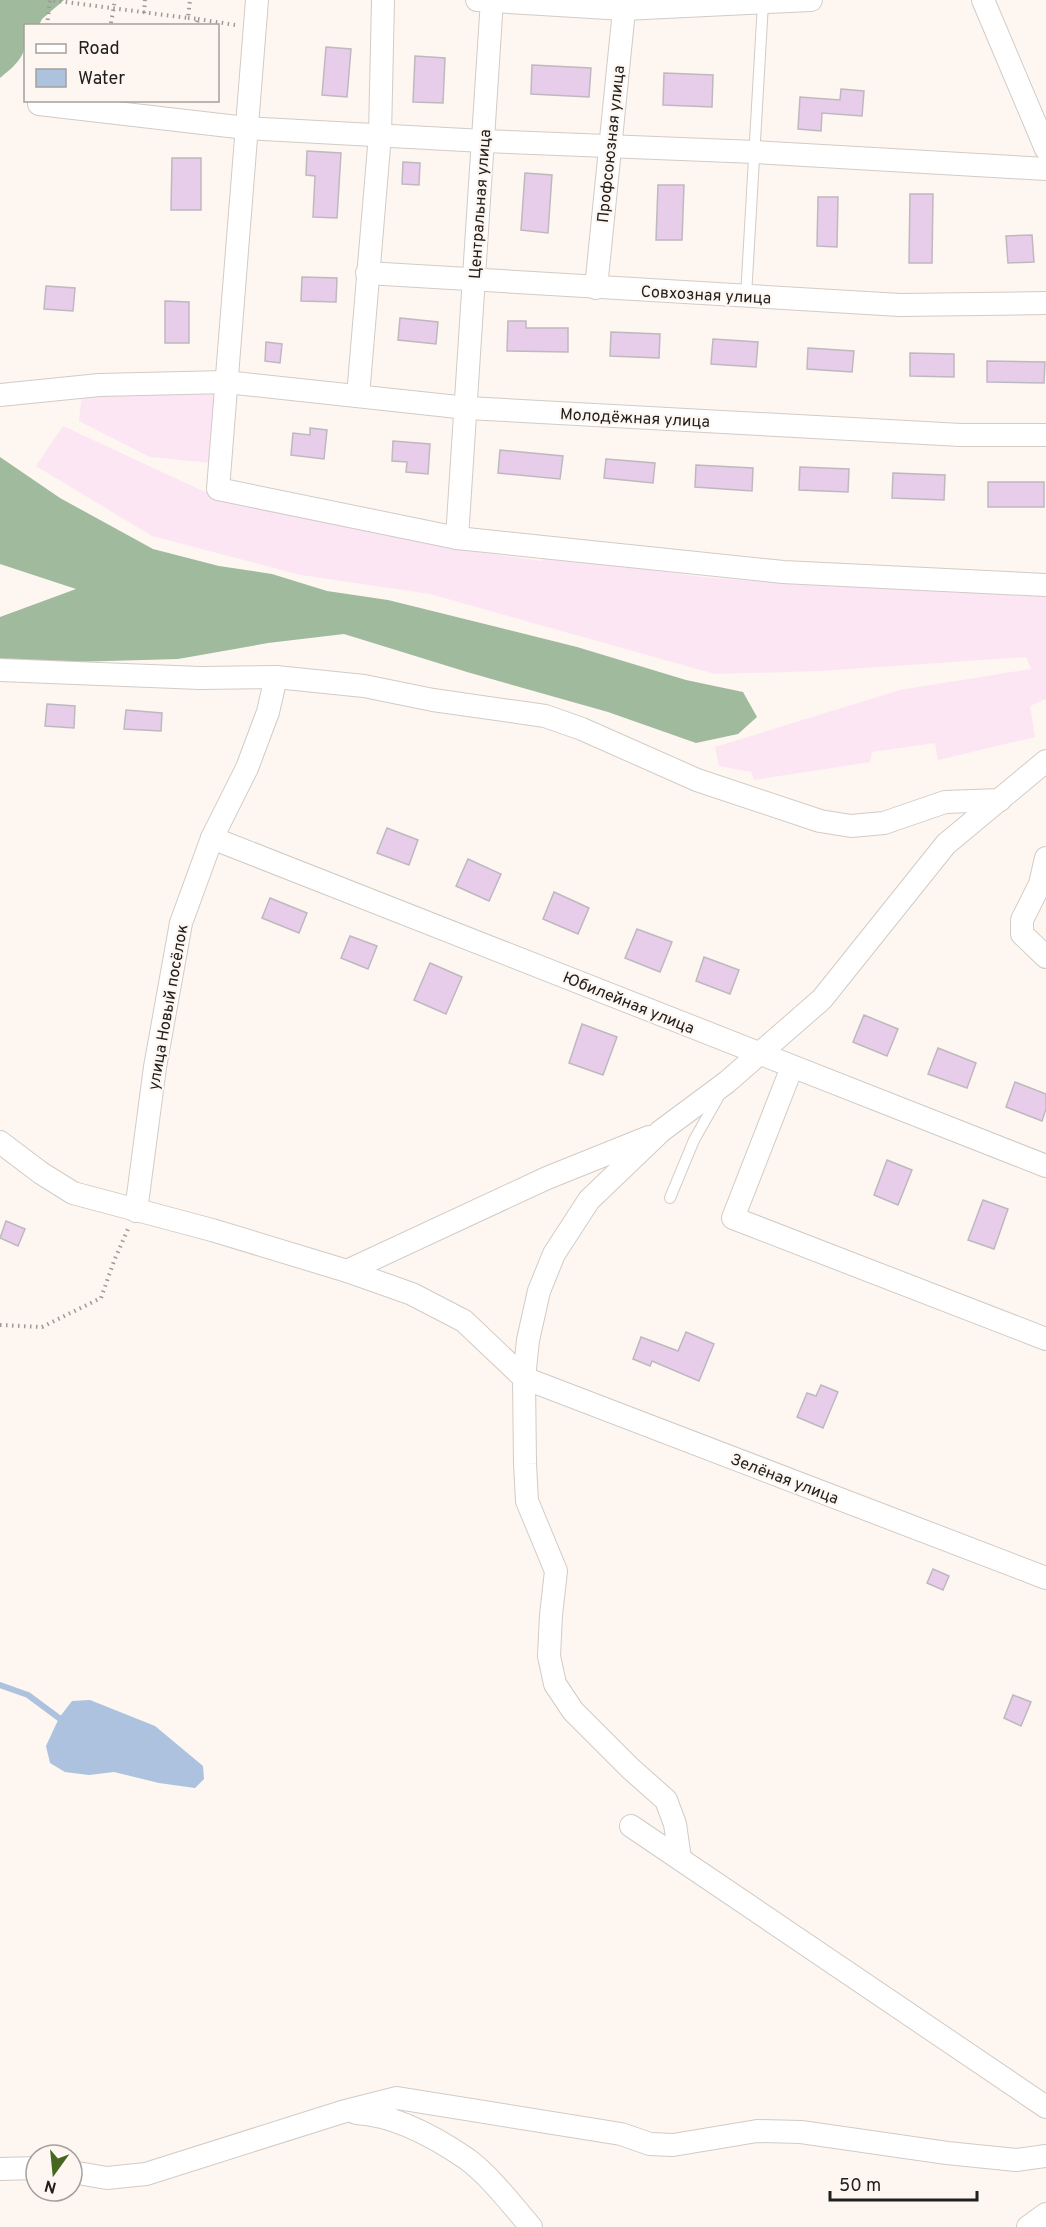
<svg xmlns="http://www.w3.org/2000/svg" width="1046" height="2227" font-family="Overpass,sans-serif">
  <rect width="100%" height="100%" fill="#fdf6f1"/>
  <g fill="#fce6f4">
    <polygon points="82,393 217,393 211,463 150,457 79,421"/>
    <polygon points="63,426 203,491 237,503 316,521 479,552 542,561 545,555 702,577 819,586 1033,592 1046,596 1046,699 1030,706 1035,737 938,760 935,743 872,752 870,762 754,780 751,772 719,766 715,747 900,690 1031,669 1026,657 819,671 715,674 430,594 301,575 152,536 36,466"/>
  </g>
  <g fill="#a0ba9e">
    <path d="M0 0H64L42 19 39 25 26 26C26 55 23 59 0 78Z"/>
    <polygon points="0,457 60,498 153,549 219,566 272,574 327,591 388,600 577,647 686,680 743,692 757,717 738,734 696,743 608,712 467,672 344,634 268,643 178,659 0,664 0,617 76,589 0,564"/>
  </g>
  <polygon fill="#acc2df" points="90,1700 155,1726 203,1766 204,1779 195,1788 159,1783 114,1772 89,1775 65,1772 50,1763 46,1746 59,1718 72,1701"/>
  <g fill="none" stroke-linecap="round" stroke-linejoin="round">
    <polyline stroke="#acc2df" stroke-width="6" points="0,1685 28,1695 59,1718"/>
  </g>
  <g fill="#e7cdea" stroke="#beb9bf" stroke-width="1.5">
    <polygon points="326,47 351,49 347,97 322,95"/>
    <polygon points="415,56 445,58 443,103 413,102"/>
    <polygon points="532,65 591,68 589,97 531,94"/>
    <polygon points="664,73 713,75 712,107 663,105"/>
    <polygon points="841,89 864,91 862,116 822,113 821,131 798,129 800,97 840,100"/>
    <polygon points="307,151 341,153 337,218 313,217 315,176 306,175"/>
    <polygon points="172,158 201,158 201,210 171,210"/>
    <polygon points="403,162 420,163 419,185 402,184"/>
    <polygon points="525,173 552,175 548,233 521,230"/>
    <polygon points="658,185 684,185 682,240 656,240"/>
    <polygon points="910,194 933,194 932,263 909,263"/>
    <polygon points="818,197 838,197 837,247 817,246"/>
    <polygon points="1032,235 1034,262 1008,263 1006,236"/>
    <polygon points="302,277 337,278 336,302 301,301"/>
    <polygon points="46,286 75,288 73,311 44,309"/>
    <polygon points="165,301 189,302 189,343 165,343"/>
    <polygon points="400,318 438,322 436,344 398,340"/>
    <polygon points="508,321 526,321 526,328 568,328 568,352 507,351"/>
    <polygon points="611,332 660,334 659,358 610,356"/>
    <polygon points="713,339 758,342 756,367 711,364"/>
    <polygon points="266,342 282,344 280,363 265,361"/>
    <polygon points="808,348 854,351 852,372 807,369"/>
    <polygon points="910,353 954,354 954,377 910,376"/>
    <polygon points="987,361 1045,362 1044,383 987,382"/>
    <polygon points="310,428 327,430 324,459 291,455 293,433 310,435"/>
    <polygon points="393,441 430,444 428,474 406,472 407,462 392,461"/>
    <polygon points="500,450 563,456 560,479 498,473"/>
    <polygon points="606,459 655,463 653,483 604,478"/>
    <polygon points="696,465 753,468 752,491 695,487"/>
    <polygon points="800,467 849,469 848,492 799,490"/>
    <polygon points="893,473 945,475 944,500 892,498"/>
    <rect x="988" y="482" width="56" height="25"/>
    <polygon points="47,704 75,706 74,728 45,726"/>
    <polygon points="126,710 162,713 161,731 124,729"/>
    <polygon points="387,828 418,840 409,865 377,853"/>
    <polygon points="468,859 501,874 489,901 456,886"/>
    <polygon points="554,892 589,908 578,934 543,919"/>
    <polygon points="270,898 307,913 299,933 262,918"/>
    <polygon points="637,929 672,942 660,972 625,958"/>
    <polygon points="350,936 377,946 368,969 341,958"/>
    <polygon points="704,957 739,970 730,994 696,981"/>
    <polygon points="430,963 462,977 446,1014 414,1000"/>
    <polygon points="864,1015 898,1029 887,1056 853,1042"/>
    <polygon points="582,1024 617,1037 603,1075 569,1063"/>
    <polygon points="938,1048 976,1063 967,1088 928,1074"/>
    <polygon points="1015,1082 1046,1094 1046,1109 1042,1121 1006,1107"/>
    <polygon points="887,1160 912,1170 898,1205 874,1195"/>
    <polygon points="983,1200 1008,1209 994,1249 968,1240"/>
    <polygon points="6,1221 25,1229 18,1246 0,1238"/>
    <polygon points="686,1332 714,1344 699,1381 652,1361 650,1366 633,1359 641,1337 678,1351"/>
    <polygon points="821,1385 838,1392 823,1428 797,1417 807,1393 816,1396"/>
    <polygon points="933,1569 949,1576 943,1590 927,1583"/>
    <polygon points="1013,1695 1031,1702 1021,1726 1004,1718"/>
  </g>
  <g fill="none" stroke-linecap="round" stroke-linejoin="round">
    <g stroke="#d2cbc6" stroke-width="12">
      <g id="lane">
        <polyline points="746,296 763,3"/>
        <polyline points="670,1198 694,1140 719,1096"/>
      </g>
    </g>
    <g stroke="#d2cbc6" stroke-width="24">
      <g id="street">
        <polyline points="257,0 218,489 457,538 783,572 1046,585"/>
        <polyline points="477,0 624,9 811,0"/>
        <polyline points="983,0 1046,149"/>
        <polyline points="39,104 246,128 483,141 755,152 1046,169"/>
        <polyline points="367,273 900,305 1046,303"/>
        <polyline points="596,288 625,0"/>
        <polyline points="0,395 99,385 226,382 467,408 961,435 1046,435"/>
        <polyline points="358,396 380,135 383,0"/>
        <polyline points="457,538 492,0"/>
        <polyline points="0,670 200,678 276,677 364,686 433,700 545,716 582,729 697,780 820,821 851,826 884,823 945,802 1000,800"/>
        <polyline points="212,838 1046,1166"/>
        <polyline points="1046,858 1040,884 1022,920 1022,934 1046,957"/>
        <polyline points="792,1067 733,1218 1046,1339"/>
        <polyline points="0,1142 41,1173 73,1193 212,1230 347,1271 412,1294 464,1321 524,1378 1046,1578"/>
        <polyline points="136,1211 155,1067 181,923 212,838 247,768 268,712 276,677"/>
        <polyline points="347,1271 547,1178 649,1137"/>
        <polyline points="631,1826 1046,2107"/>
        <polyline points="680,1859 675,1824 666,1800 631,1769 573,1711 555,1684 549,1656 551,1615 556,1571 527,1501 525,1464 524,1378 528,1340 539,1291 554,1254 589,1200 661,1131 727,1082 822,999 946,844 1046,761"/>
        <path d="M356 2113C395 2115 435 2137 467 2159 489 2175 513 2206 531 2227"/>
        <polyline points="0,2169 36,2168"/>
        <polyline points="72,2172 107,2178 146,2174 342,2112 397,2098 621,2134 650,2144 673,2145 757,2131 801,2132 947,2153 1016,2160 1046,2156"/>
        <polyline points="1028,2227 1046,2214"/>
      </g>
    </g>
    <g stroke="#9f9a96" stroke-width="4" stroke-dasharray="1.5 4.5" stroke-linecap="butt">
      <polyline points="144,13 145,0"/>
      <polyline points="188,18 198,19 196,26"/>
      <polyline points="198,19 235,25"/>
      <polyline points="111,23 115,0"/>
      <polyline points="47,26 50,0 188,18 190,0"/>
      <polyline points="0,1325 42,1327 101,1298 114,1261 128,1229"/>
    </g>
    <use href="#lane" stroke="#fff" stroke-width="10"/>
    <use href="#street" stroke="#fff" stroke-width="22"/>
  </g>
  <g text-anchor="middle" stroke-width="4.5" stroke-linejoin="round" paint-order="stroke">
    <g font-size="16" fill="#22201e" stroke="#fdf6f1">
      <text transform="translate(610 144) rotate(-84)" y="6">Профсоюзная улица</text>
      <text transform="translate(479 204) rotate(-86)" y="6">Центральная улица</text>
      <text transform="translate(706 294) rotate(3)" y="6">Совхозная улица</text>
      <text transform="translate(635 417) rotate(3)" y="6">Молодёжная улица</text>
      <text transform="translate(629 1002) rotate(22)" y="6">Юбилейная улица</text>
      <text transform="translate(167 1007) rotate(-80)" y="6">улица Новый посёлок</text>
      <text transform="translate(785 1478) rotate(21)" y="6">Зелёная улица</text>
    </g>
  </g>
  <rect x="24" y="24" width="195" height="78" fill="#fdf6f1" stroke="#a5a09d" stroke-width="1.5"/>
  <rect x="36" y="44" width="30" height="9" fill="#ffffff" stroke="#a5a09d" stroke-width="1.5"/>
  <text x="78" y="54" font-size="18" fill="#22201e">Road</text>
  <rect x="36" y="69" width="30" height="18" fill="#acc2df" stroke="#a5a09d" stroke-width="1.5"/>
  <text x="78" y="84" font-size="18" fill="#22201e">Water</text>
  <g transform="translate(54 2173) rotate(195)"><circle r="28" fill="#fdf6f1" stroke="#a5a09d" stroke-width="1.5"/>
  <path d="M0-4.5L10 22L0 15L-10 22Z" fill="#45671f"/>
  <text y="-9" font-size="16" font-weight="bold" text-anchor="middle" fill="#22201e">N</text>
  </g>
  <path d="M830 2191v9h147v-9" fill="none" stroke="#22201e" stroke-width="3"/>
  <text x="839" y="2191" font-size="18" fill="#22201e" stroke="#fdf6f1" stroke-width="4.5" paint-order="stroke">50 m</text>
</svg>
